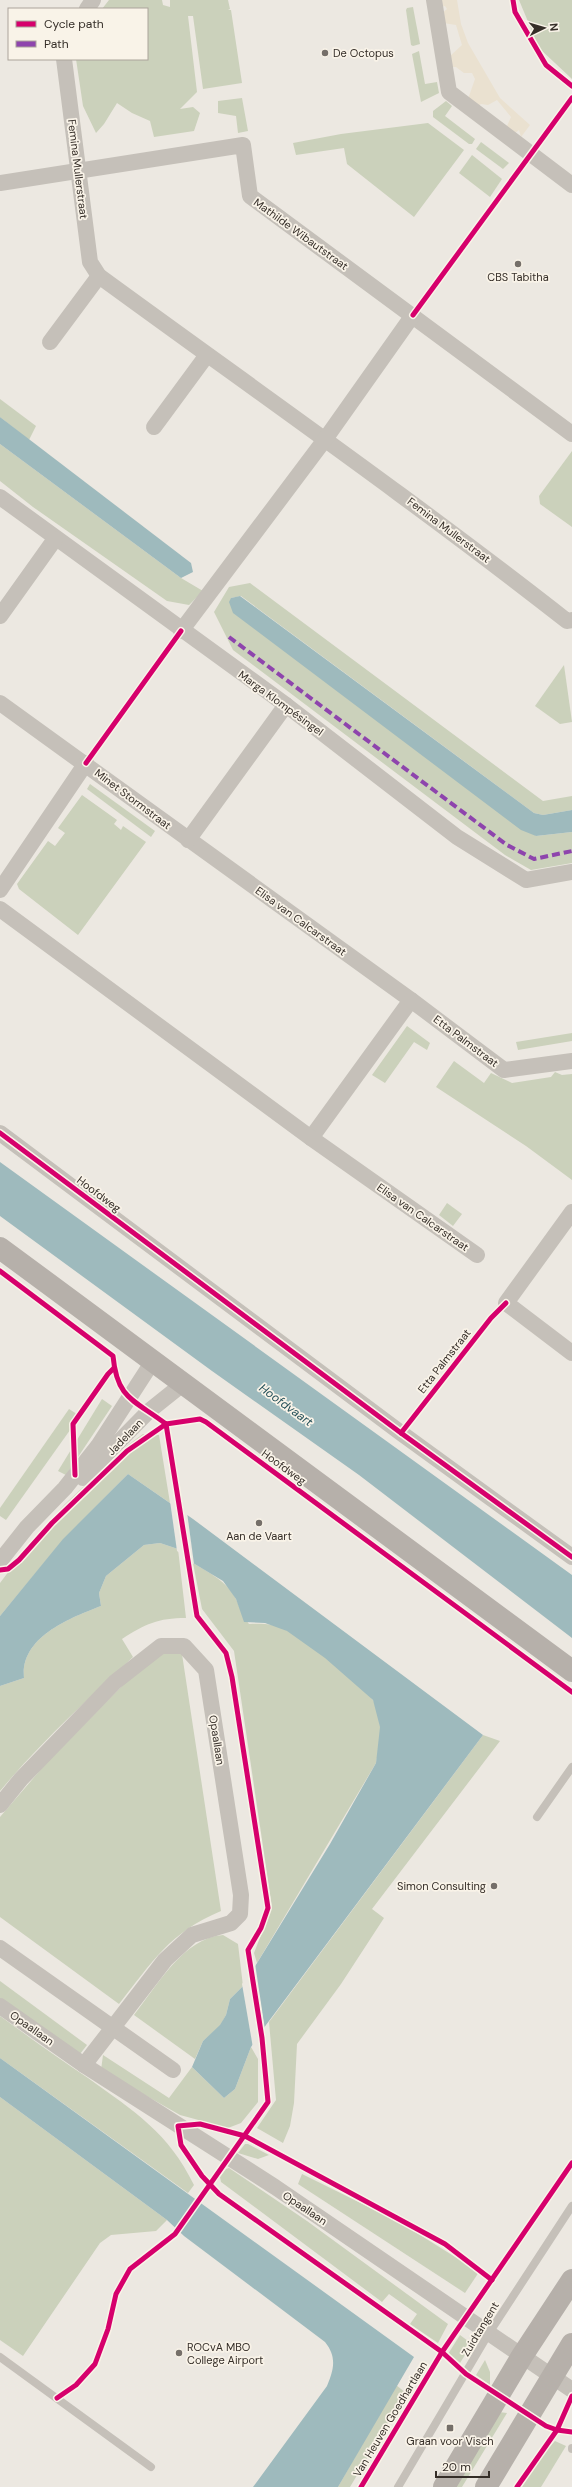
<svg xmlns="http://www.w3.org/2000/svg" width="572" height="2487" font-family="'DM Sans',sans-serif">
  <rect width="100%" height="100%" fill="#ece8e1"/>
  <g fill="#cbd1bb">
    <polygon points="109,0 162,0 163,5 170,7 170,0 228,0 230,9 228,10 231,10 242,83 203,89 193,16 188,16 197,92 180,109 193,107 200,113 194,131 154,137 150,121 132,113 117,103 104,124 96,133 83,106 76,59 147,59 147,9 102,9"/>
    <polygon points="519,0 572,0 572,79 539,48"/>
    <polygon points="413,7 420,44 413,46 411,45 406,10 407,8"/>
    <polygon points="419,51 425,84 437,82 439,93 421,102 412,54"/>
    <polygon points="242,98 248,131 238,133 236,116 218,113 218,101"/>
    <polygon points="446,101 452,106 445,116 475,139 472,144 469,144 433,117 433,111"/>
    <polygon points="428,123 464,150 414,217 347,164 344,148 296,155 293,143 341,134"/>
    <polygon points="481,142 509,163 503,169 476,149"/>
    <polygon points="472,155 502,179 490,197 459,173"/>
    <polygon points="0,399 36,426 29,440 0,417"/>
    <polygon points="0,444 181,578 203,591 189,605 167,601 33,507 0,481"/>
    <polygon points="572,451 572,527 540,504 539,496"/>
    <polygon points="250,583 543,801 572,796 572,810 543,815 534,813 241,596 231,598 536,836 572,832 572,863 531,870 505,855 233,650 214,612 229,587"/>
    <polygon points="564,665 572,722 560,724 535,706"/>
    <polygon points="90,784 155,831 151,837 87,789"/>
    <polygon points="82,795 117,820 114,824 121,830 123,826 146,842 78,935 19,889 17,884 48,841 55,846 65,833 58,828"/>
    <polygon points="407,1026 430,1043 427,1050 414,1042 385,1083 372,1075"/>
    <polygon points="572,1033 572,1041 518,1050 516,1042"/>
    <polygon points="454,1061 484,1083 491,1073 512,1083 551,1077 555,1072 562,1075 572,1074 572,1180 526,1146 436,1087"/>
    <polygon points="447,1203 462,1214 453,1226 439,1215"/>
    <polygon points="102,1399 112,1406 66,1475 58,1471"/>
    <polygon points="69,1409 80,1416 6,1520 0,1516 0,1508"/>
    <polygon points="143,1434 159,1435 170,1503 128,1474 63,1540 0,1616 0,1583 34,1538 65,1504 128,1445"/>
    <path d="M160 1543 178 1549 186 1618C158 1618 145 1624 122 1639L133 1657C87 1700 41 1742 0 1791V1686L24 1678C20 1637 70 1618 101 1606L99 1593 106 1576 144 1545Z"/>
    <path d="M193 1563C208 1572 228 1582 236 1599 241 1610 241 1613 249 1624 262 1623 276 1624 288 1631 305 1641 363 1684 373 1700 384 1719 380 1743 376 1763L257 1963 254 1953 272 1907 234 1651 202 1609Z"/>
    <path d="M170 1653 182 1654 221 1911C169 1933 153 1961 119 2004L0 1917V1817L49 1760 140 1668 158 1654Z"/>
    <polygon points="483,1735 500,1741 372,1909 384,1918 341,1984 297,2044 294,2103 290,2126 283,2143 257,2128 276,2100 269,2022"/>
    <path d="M223 1935 238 1944 243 1986 230 1999 226 2015 220 2026 203 2041 195 2059 134 2015C157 1986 183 1938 223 1935Z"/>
    <polygon points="0,1981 87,2045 80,2054 0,1998"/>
    <path d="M0 2016C29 2037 58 2058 88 2078 135 2112 168 2132 194 2185L188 2193 0 2058Z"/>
    <polygon points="251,2047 258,2059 258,2102 241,2123 228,2128 180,2115 101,2070 103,2055 169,2098 192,2067 224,2098 235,2089"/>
    <polygon points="0,2097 167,2220 156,2231 111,2235 100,2243 23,2356 0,2340"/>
    <polygon points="245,2144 248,2144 269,2155 258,2159 238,2153"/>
    <polygon points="229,2168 307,2221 448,2324 438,2343 410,2324 417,2314 389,2294 382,2302 221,2182 220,2177 226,2169"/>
    <polygon points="302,2174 401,2223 479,2272 465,2293 298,2184"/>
    <polygon points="460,2335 472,2344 460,2363 448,2354"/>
    <polygon points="485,2360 490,2372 490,2385 476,2375"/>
    <polygon points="396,2385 406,2393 350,2487 338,2487"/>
    <polygon points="499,2412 507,2413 462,2487 455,2487"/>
    <polygon points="555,2441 566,2446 541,2487 522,2487 535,2463"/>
  </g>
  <polygon fill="#eae1d0" points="440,0 457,0 461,24 468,43 500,98 530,125 521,137 519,130 515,133 507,126 511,117 497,100 488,105 481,104 478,106 468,99 475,79 472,73 464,73 456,67 450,67 449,57 462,45 456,25 443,23 442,13 447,9 445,6 441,7"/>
  <g fill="#9ebabd">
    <polygon points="0,417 191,563 193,572 181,578 0,444"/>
    <polygon points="240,596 534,813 543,815 572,810 572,832 536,836 521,830 233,613 229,602 231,598"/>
    <polygon points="0,1162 572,1575 572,1638 359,1475 212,1371 0,1216"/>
    <path d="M128 1474 193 1519 483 1735 266 2025 251 2047 235 2089 224 2098 192 2067 203 2041 220 2025 226 2015 230 1999 243 1986 330 1844 376 1763 380 1727 373 1700 325 1658 287 1631 265 1623 244 1622 236 1599 223 1581 193 1563 178 1549 160 1543 144 1545 106 1576 99 1593 101 1606C70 1618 20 1637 24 1678L0 1686V1616L63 1539Z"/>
    <path d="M0 2058 414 2357 338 2487H253L327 2386C334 2369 337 2357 325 2342L184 2236 167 2220 0 2097Z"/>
  </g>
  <g fill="#ece8e1">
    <polygon points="170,1501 187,1512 194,1564 177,1551"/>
    <polygon points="255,1963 265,2030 253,2048 242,1984"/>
  </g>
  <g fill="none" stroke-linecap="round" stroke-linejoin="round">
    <g stroke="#c5c0b9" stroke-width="8">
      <polyline points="537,1817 572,1767"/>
      <polyline points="0,2357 151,2467"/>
      <polyline points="572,2449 572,2448"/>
      <polyline points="398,2487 489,2333 572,2206"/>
    </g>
    <g stroke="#c5c0b9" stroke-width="16">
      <polyline points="434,0 449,92 572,185"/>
      <polyline points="87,9 93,0"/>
      <path d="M64 59 90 262 99 276C255 390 414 501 567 621L572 620"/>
      <polyline points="0,183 243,145 250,196 572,434"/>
      <polyline points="50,342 99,276"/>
      <polyline points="154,427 207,355"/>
      <polyline points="0,497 286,705 457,837 526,880 572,872"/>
      <polyline points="0,616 55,539"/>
      <polyline points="181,631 326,438 413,315"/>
      <polyline points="0,703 411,1000 311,1138"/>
      <polyline points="188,840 286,705"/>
      <polyline points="0,890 86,763"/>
      <polyline points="0,909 311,1138 477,1255"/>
      <polyline points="411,1000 504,1070 572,1061"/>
      <polyline points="0,1133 401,1433 572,1557"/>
      <polyline points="572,1212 506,1303 572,1353"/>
      <polyline points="83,1478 149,1411 184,1383"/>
      <polyline points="0,1561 27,1527 65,1488 98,1446 153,1361"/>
      <polyline points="0,1805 21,1779 115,1682 161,1646 184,1646 206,1670 241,1895 240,1914 231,1923 192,1935 165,1960 84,2065"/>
      <polyline points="0,1948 173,2070"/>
      <polyline points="0,2006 84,2065 275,2187 572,2390"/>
    </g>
    <g stroke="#b6b0aa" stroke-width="22">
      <polyline points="0,1248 572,1671"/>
      <polyline points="444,2487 522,2356 572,2280"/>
      <polyline points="486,2487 572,2344"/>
    </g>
    <polyline stroke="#8e44ad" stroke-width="4" stroke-dasharray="8 4" stroke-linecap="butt" points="229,637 507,845 534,859 572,851"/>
    <g stroke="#f9f3e8" stroke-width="8">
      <g id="cycleway">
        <polyline points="513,0 515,12 546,65 572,86"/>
        <polyline points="413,315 572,98"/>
        <polyline points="86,763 181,631"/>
        <polyline points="0,1133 401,1433 572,1557"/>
        <path d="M0 1271 113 1356C117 1400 135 1400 166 1424L200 1419 206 1422 572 1692"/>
        <polyline points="401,1433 491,1318 506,1303"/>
        <polyline points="75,1475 73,1424 108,1374 114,1368"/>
        <polyline points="0,1570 8,1569 19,1560 52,1523 127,1451 166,1424 197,1616 226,1653 232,1677 268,1908 261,1928 248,1950 262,2038 268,2102 175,2234 130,2269 116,2294 108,2329 95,2364 76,2385 57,2398"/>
        <polyline points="492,2280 445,2244 245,2136 200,2124 178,2126 181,2145 202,2176 219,2194 442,2352 466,2374 546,2426 557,2430 572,2432"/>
        <polyline points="361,2487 442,2352 572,2163"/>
        <polyline points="517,2487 557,2430 572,2396"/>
      </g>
    </g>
    <use href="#cycleway" stroke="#d6006c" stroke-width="5"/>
  </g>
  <g fill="#756f69" stroke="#f9f3e8" stroke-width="1.5">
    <circle cx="325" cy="53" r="4"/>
    <circle cx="518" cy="264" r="4"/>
    <circle cx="259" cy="1523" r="4"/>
    <circle cx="494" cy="1886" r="4"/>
    <circle cx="179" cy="2353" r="4"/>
    <rect x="446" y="2424" width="8" height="8" rx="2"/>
  </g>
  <g text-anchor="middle" stroke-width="3.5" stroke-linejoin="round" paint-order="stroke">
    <g font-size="11" fill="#352e28" stroke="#f9f3e8">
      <text x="333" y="57" text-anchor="start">De Octopus</text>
      <text x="518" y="281">CBS Tabitha</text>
      <text x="259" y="1540">Aan de Vaart</text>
      <text x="486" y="1890" text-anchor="end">Simon Consulting</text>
      <text x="187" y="2351" text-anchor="start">ROCvA MBO<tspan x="187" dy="13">College Airport</tspan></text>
      <text x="450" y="2445">Graan voor Visch</text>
    </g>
    <g font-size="11" fill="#352e28" stroke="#f9f3e8">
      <text transform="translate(78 169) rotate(83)" y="4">Femina Mullerstraat</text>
      <text transform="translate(301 234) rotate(36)" y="4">Mathilde Wibautstraat</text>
      <text transform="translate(449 530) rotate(37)" y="4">Femina Mullerstraat</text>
      <text transform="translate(281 703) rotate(36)" y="4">Marga Klompésingel</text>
      <text transform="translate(133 799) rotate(37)" y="4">Minet Stormstraat</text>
      <text transform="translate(301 921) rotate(36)" y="4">Elisa van Calcarstraat</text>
      <text transform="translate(466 1041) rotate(37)" y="4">Etta Palmstraat</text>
      <text transform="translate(99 1194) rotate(37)" y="4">Hoofdweg</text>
      <text transform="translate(423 1217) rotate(35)" y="4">Elisa van Calcarstraat</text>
      <text transform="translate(444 1361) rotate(-52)" y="4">Etta Palmstraat</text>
      <text transform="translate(125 1437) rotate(-46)" y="4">Jadelaan</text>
      <text transform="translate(284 1467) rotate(36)" y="4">Hoofdweg</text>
      <text transform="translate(217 1740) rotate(81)" y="4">Opaallaan</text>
      <text transform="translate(32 2028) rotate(35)" y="4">Opaallaan</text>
      <text transform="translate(305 2208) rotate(34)" y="4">Opaallaan</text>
      <text transform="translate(480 2329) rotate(-59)" y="4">Zuidtangent</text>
      <text transform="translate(390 2419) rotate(-59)" y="4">Van Heuven Goedhartlaan</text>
    </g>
    <g font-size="12" font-style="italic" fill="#1f4c55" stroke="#f9f3e8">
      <text transform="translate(286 1405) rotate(36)" y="4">Hoofdvaart</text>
    </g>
  </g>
  <rect x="8" y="8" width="140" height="52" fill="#f9f3e8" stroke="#aba49b"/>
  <rect x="16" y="21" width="20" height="6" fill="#d6006c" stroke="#aba49b"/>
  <text x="44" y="28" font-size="12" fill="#352e28">Cycle path</text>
  <rect x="16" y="41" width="20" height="6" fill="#8e44ad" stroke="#aba49b"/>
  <text x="44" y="48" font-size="12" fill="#352e28">Path</text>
  <g transform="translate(544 28) rotate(85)" stroke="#f9f3e8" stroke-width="3" paint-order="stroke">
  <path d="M0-3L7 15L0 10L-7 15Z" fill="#352e28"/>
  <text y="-6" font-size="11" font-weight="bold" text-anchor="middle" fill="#352e28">N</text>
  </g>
  <path d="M436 2471v6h53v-6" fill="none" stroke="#352e28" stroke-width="2"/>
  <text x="442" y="2471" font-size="12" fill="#352e28" stroke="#f9f3e8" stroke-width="3" paint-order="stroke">20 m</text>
</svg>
